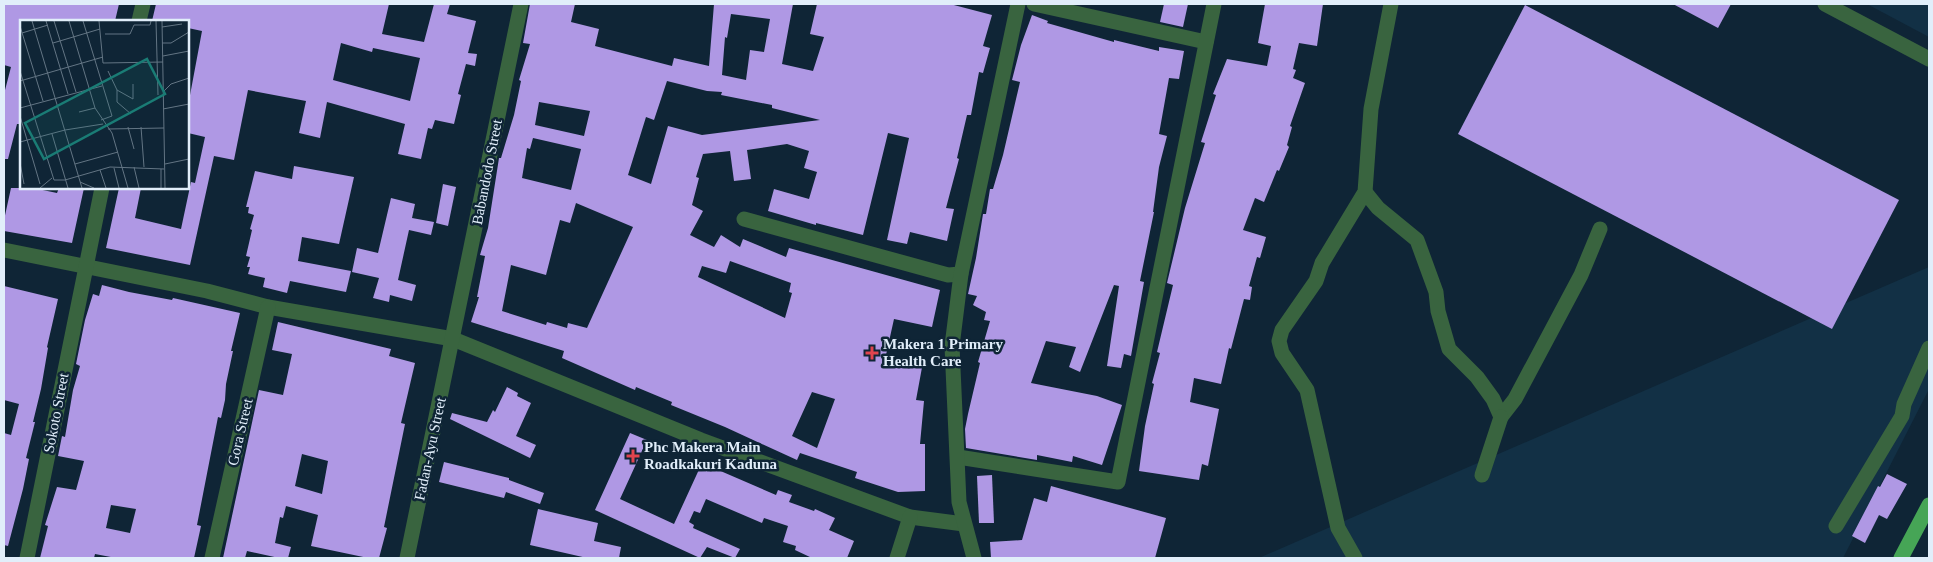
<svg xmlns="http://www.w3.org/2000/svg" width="1933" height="562" font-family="'Times New Roman',serif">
  <rect width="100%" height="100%" fill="#0f2536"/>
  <g fill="#123045">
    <polygon points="1867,4 1929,4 1929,37"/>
    <polygon points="1929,267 1929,389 1843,558 1259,558"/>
  </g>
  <g fill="#af98e4" fill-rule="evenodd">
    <polygon points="4,4 119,4 115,21 59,21 43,19 42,21 25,19 24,21 21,21 21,124 17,124 8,159 4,159 4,94 11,67 4,65"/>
    <path d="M156 4H389L382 34 424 42 434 4H450L447 14 476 21 468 53 477 54 475 66 466 64 458 94 461 95 454 124 435 120 432 129 428 128 421 159 398 154 405 124 327 102 320 138 299 133 306 101 248 90 234 160 214 156 190 265 106 248 119 188H141L135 218 181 229 191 182 195 183 205 137 188 133V106L202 31 188 28V21H152ZM341 43 372 52 373 48 420 58 410 101 333 80Z"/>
    <path d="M530 4H575L571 22 599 29 595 46 672 66 674 58 709 66 714 4H793L782 64 813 71 824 37 810 34 817 4H950L992 15 983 46 990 48 983 73 979 72 971 115H967L957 158 959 159 946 208 954 209 947 241 910 232 907 244 887 240 909 138 888 133 863 235 816 223V225L768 211 774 189 809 199 817 172 804 168 809 151 787 144 747 150 751 179 734 181 730 151 703 154 696 177 699 178 692 205 703 211 690 235 714 247 721 235 740 247 743 239 786 257 789 248 940 290 932 327 894 319 884 364 909 368 911 360 923 362 916 400 924 401 920 444H925V491L898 492 855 478 857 472 800 453 797 460 725 427 671 405 672 402 636 387 635 390 562 358 564 351 471 322 479 297H477L485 256 480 255 488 228 499 158H501L514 115 521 81 519 80 530 44 523 43ZM731 14 770 19 764 52 750 50 746 80 722 75 725 37 727 38ZM667 81 707 91 722 92 721 95 772 105V108L820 120 702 135 668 126 651 184 628 175 646 117 654 120ZM539 102 590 111 584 136 535 125ZM533 138 581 149 571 190 522 178 527 148 530 149ZM576 203 633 227 587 328 568 323 567 328 547 322 546 325 502 311 511 265 546 275 560 220 570 223ZM730 261 791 283 789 292 792 293 785 318 698 277 702 266 726 273ZM812 392 835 399 817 448 792 436Z"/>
    <polygon points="1164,4 1188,4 1183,27 1160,22"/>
    <polygon points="1265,4 1323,4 1317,46 1299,43 1293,69 1296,70 1293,78 1305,83 1290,126 1292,127 1287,145 1289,147 1279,171 1277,170 1264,202 1255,198 1243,230 1266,237 1260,258 1257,257 1249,286 1252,287 1250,300 1244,299 1231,349 1229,348 1221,384 1194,378 1190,402 1219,409 1208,466 1202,464 1199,480 1139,471 1145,426 1154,384 1152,383 1160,353 1157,352 1173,285 1167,283 1185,208 1205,143 1201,142 1216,95 1213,94 1227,59 1267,66 1271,46 1258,43"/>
    <polygon points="1673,4 1731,4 1718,28"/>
    <polygon points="1525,5 1899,200 1832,329 1458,134"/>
    <polygon points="1032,15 1048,21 1047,23 1114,42 1114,40 1159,51 1159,47 1184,51 1179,79 1169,78 1159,134 1167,136 1159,167 1153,212 1154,212 1140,281 1144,282 1131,356 1124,354 1121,368 1107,366 1119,286 1114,285 1080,372 1069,367 1076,347 1046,341 1031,383 1097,396 1122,405 1102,465 1073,456 1072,462 1037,455 1037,460 966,448 965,429 968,414 980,363 978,362 990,321 984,320 986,312 973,305 977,296 968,294 976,258 983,214 986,214 990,189 993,189 1003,155 1020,82 1012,80 1021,45"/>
    <polygon points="294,166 354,177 339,244 302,237 298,261 351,271 346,292 290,281 287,293 263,287 265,278 248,274 250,267 247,267 250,257 246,256 252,230 250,229 254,215 248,213 249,207 246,207 255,171 292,179"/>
    <polygon points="443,184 456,187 448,226 436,223"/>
    <polygon points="11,188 33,188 57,193 59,188 84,188 72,243 4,231 4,220"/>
    <polygon points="391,198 415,204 412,218 434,222 431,235 409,230 398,280 416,285 412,301 390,295 389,302 373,298 379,278 352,272 357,248 378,253"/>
    <path d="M102 285 129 292 172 300 173 298 240 313 231 351H233L226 384 225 400 221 418 218 417 197 525 201 526 194 558H116L95 554 94 558H40L48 526 45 525 57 487 76 490 84 461 58 456 62 436 65 437 73 390 80 366 76 364 85 320 93 294 99 296ZM111 505 136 509 130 533 106 528Z"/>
    <polygon points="4,286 58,299 47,347 48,348 41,389 33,422 35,422 26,458 29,459 23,489 8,546 4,545 4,433 11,435 19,404 4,400"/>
    <path d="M278 322 391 349 389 356 415 363 401 423 405 424 384 527 387 528 379 558H368L311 546 318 515 286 506 283 518 280 517 275 543 291 547 288 558H279L247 551 245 558H223L259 390 283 395 292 354 272 350ZM302 454 328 461 322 494 295 486Z"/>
    <polygon points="507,387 518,393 517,396 531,403 516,436 536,445 530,458 450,419 452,413 487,422 493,410 495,412"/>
    <polygon points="630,433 647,440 620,499 674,524 702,463 776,495 778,490 792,495 789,502 814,511 815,509 835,518 829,530 854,541 847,558 812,558 795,550 796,546 783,542 788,526 764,518 762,523 706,499 700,513 694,511 689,522 694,525 693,528 740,549 735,558 707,547 700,558 595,510"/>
    <polygon points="444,462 509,478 509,480 544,493 540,504 506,492 504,498 439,482"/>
    <polygon points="1887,474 1907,484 1887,519 1879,515 1865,543 1852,536 1878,486 1880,487"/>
    <polygon points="992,475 994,523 979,523 977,476"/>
    <polygon points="1051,486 1166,518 1155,558 991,558 990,542 1022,540 1034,498 1047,502"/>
    <polygon points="538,509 598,523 594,541 621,547 619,558 587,558 530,545"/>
  </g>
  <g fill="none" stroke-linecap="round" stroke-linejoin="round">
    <g stroke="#39643f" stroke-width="15">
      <polyline points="1034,4 1206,42"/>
      <polyline points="1825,4 1929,59"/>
      <polyline points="139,21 143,4"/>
      <polyline points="1365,192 1378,208 1417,240 1436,292 1438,311 1449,349 1477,377 1493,399 1501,417 1515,399 1581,275 1600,229"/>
      <polyline points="744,219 948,275 961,274"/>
      <polyline points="4,250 207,291 268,307 453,339 701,440 910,517 964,524"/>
      <polyline points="958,457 1118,482 1214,4"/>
      <polyline points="1482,475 1501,417"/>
      <polyline points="1836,526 1902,416 1904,404 1929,348"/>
      <polyline points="27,558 102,188"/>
      <polyline points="212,558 268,307"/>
      <polyline points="407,558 521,4"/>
      <polyline points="897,558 910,517"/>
      <polyline points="974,558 959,502 952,346 961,274 1018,4"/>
      <polyline points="1355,558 1338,528 1307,390 1282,353 1279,341 1282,330 1316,281 1322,263 1365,192 1371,109 1391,4"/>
    </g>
    <polyline stroke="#46a556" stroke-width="15" points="1901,558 1929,505"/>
  </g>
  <g fill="#e0444e" stroke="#0f2536" stroke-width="2">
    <path d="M869.5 345.5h5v5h5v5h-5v5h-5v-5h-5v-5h5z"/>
    <path d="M630.5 448.5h5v5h5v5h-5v5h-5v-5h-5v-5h5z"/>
  </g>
  <g text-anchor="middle" stroke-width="5" stroke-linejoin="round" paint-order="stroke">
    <g font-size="15" fill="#e1eefa" stroke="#0f2536">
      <text transform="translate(487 172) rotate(-79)" y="5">Babandodo Street</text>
      <text transform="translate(56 413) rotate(-79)" y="5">Sokoto Street</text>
      <text transform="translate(240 432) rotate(-77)" y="5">Gora Street</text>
      <text transform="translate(430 449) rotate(-78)" y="5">Fadan-Ayu Street</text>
    </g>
    <g font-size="15" font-weight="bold" fill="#e1eefa" stroke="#0f2536" text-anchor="start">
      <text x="883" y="349">Makera 1 Primary<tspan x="883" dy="17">Health Care</tspan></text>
      <text x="644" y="452">Phc Makera Main<tspan x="644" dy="17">Roadkakuri Kaduna</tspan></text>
    </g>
  </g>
  <g transform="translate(20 20)">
    <rect width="169" height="169" fill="#0f2536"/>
    <path fill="none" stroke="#637584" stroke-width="1" d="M12 1 62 168M26 1 48 74M34 1 56 72M49 1 75 88 92 113 108 168M63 1 92 96 81 100M79 1 83 43 143 42M136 1 138 75M142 1 145 168M0 6 23 81M142 7 162 4M2 13 28 5M85 14H110L114 5H130L131 1M33 23 80 9M142 23H151L169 12M143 36 169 31M0 51 34 160H45L90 147 144 149M88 51 97 70V82L111 94M0 61 83 37M97 70 113 79V64M144 71 151 64 169 58M0 88 82 66M143 89 169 84M59 92 75 88M0 96 20 164M108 107 114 129M121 107 124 147M88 109 144 108M32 114 48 168M0 122 45 110 83 104M0 143 4 164M55 144 98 132M145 144 169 139M114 147 119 168M94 148 99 168M141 149V168M80 150 86 168M60 162 74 168M20 168 32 158"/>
    <path fill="#1a7c75" fill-opacity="0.15" stroke="#1a7c75" stroke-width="2.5" d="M127 39 145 74 24 139 5 103Z"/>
    <rect width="169" height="169" fill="none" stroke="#e1eefa" stroke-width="2.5"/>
  </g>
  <rect width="1933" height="562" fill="none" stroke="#e1eefa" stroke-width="10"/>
</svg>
